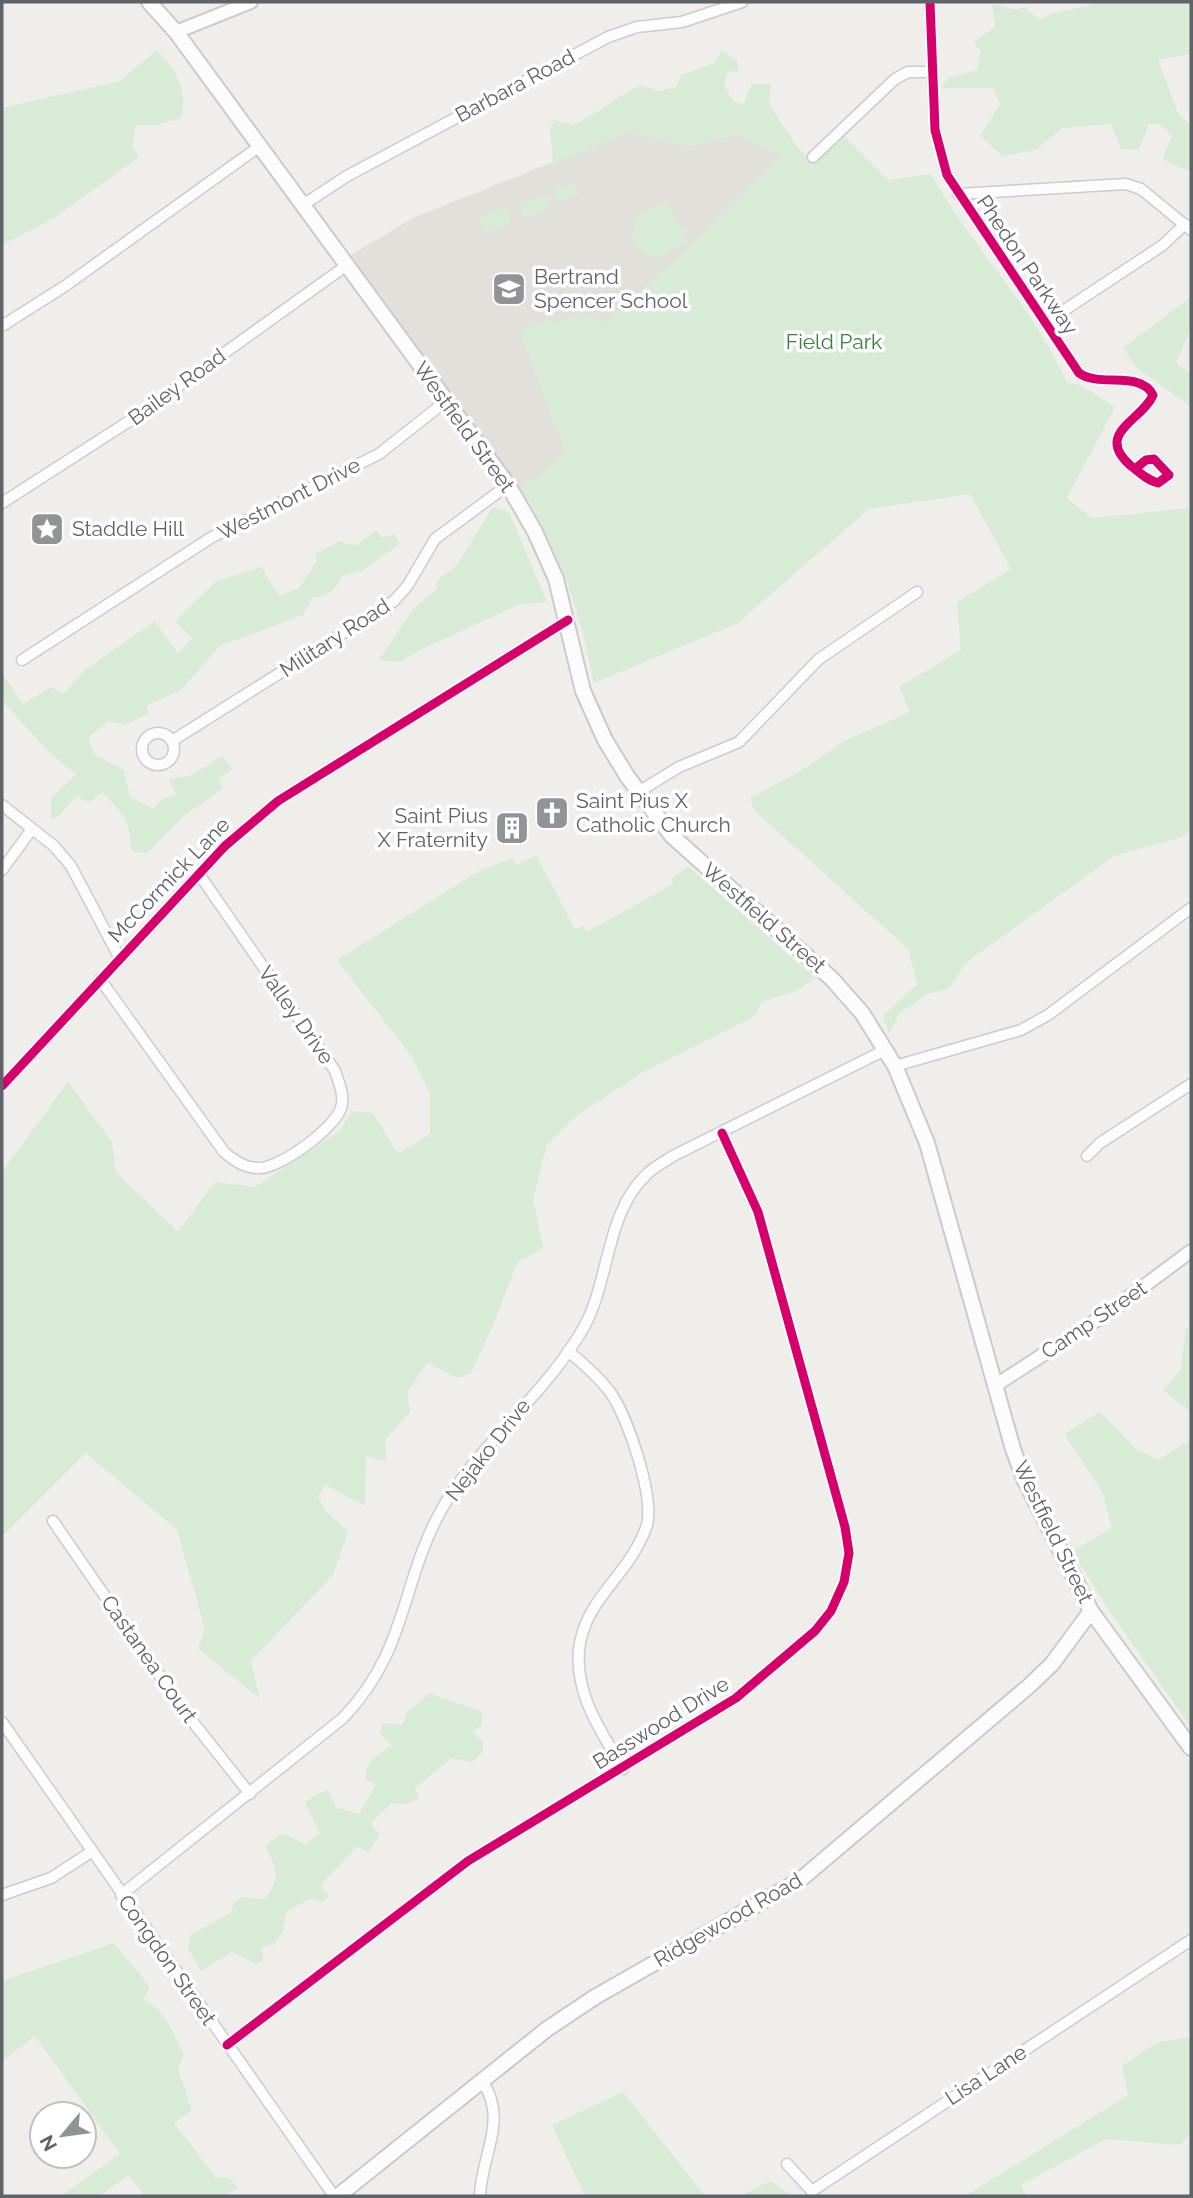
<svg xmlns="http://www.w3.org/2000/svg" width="1193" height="2198" font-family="Raleway,sans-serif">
  <rect width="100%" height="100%" fill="#efeeea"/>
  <polygon fill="#e2e0da" points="629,132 688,146 737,134 784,156 608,323 571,448 521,490 351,255 415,217"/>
  <g fill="#d8ebd6">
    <path d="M1096 2H1191V54L1158 60 1178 113 1191 125V172L1162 159 1172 136 1160 124H1149L1139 150 1121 149 1111 124 1062 128 1036 150 1002 156 980 136 1000 104 993 88H941L950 77 977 70 981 51 973 42 995 27 992 4 1016 10 1025 7 1040 20C1062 6 1073 13 1096 2Z"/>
    <path d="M157 50C175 70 189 90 181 118L157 125H136L132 146 139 157 54 218 2 245V108L120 81Z"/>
    <path d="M722 51 737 60 739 72 728 71 724 85 732 100 743 105 752 84H771L769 104 796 145 813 163 844 136 888 180 931 174C971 247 1034 307 1067 383L1080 385 1115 407 1067 498 1092 518 1191 508V829L1182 837 1114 856 967 962 948 989 927 994 899 1014 889 1033 883 1016 917 984 908 949 754 810 750 798 802 770 844 741 910 712 899 687 961 650 957 602 1011 569 970 494 869 509 738 623 594 683C578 605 563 559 521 490L562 455 564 448 519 331 554 318 556 323 583 313 608 323 784 156 737 134 688 146 629 132 553 164 550 128 555 120 573 125C597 114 616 97 640 85L659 91 676 87 681 75 714 63Z"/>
    <polygon points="574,183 579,195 558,202 554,191"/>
    <polygon points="545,194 549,205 548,209 523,218 518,204"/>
    <path d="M659 204 669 206 685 233 683 243C659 259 644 269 632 233L638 215Z"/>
    <polygon points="507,207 512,222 484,233 478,218"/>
    <polygon points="1191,297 1191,329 1176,363 1191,374 1191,407 1137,368 1123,348"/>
    <polygon points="493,507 509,512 547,602 518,605 420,650 400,662 379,660 413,609 437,589 437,581 457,565"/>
    <path d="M376 530 382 538 395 534 400 544 362 571 341 576C336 591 329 596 313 597L303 615 220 646 181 690 146 706 149 713 125 725 108 721 88 738 94 754 124 770 130 797 154 809 161 800 176 795 169 779 192 775 222 756 233 769 219 779 224 788 185 815 147 853 134 852C128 843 131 840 129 830 127 816 111 802 102 792L89 803 77 796 59 816 51 819V798L76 775 48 751 4 703 2 673 23 704 51 687 63 694 86 669 155 621 178 654 192 638 175 621 215 582 261 567 279 596 299 588 317 561 315 554 340 541 355 546Z"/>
    <polygon points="536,855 575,929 583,926 587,932 673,884 671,879 688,866 815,978 796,991 762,1002 755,1016 645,1071 576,1116 547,1145 533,1199 543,1248 517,1263 493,1325 471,1373 458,1378 427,1363 407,1392 410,1412 385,1440 386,1461 366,1456 365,1506 325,1485 318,1497 326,1511 348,1532 333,1575 251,1661 260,1699 198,1648 205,1630 177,1530 86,1453 2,1537 2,1172 68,1082 112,1142 116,1172 178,1232 215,1182 255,1187 341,1130 351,1111 373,1113 398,1154 430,1134 430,1094 412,1057 337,960 479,871 512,858 516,865"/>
    <polygon points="1191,1326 1191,1412 1163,1390 1181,1370 1185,1330"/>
    <polygon points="1100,1412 1136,1449 1158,1460 1191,1439 1191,1727 1108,1609 1072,1551 1112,1528 1103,1493 1064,1434"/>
    <path d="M430 1693 482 1712V1724L473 1733 483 1742V1752L473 1762 452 1758 415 1788 419 1799 406 1804 392 1803 370 1824 380 1834 369 1852 357 1847 320 1885 329 1896 323 1902 310 1899 286 1912 283 1931 273 1946 268 1944 261 1949 264 1960 256 1964 232 1952 201 1971 188 1948 190 1935 232 1912 233 1903 243 1897 265 1899C282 1875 277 1871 265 1846L283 1833 305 1844 320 1834 305 1803 316 1794 328 1790 337 1808 359 1814 376 1785 366 1780C365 1760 376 1756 391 1746L380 1732 383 1723 402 1725 407 1712Z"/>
    <path d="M114 1943 150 1987 143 1999C164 2008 174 2035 184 2054L178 2069 192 2110 174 2123 216 2178 228 2177 238 2188 223 2196H144L129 2175 99 2196H61L120 2154 35 2036 2 2061V1981Z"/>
    <polygon points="1191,2037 1191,2133 1180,2145 1106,2139 1021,2185 1026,2196 965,2196 1128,2095 1122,2066 1158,2042"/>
    <polygon points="623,2092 705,2196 585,2196 552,2125"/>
    <polygon points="770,2181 793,2196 741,2196"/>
  </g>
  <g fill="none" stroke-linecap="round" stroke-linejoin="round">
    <g stroke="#cbcccc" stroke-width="13">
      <g id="minor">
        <path d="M930 2 935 130 947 175 1079 373C1100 388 1140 370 1153 395 1143 420 1093 433 1131 466 1140 473 1147 480 1158 483L1169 475 1154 459 1146 460 1135 469"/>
        <polyline points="813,157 895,79 908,72 931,72"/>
        <polyline points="958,194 1126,184 1141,189 1191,230"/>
        <polyline points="303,205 347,176 608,37 637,27 682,22 742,2"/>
        <polyline points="1045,323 1163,245 1185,224"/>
        <polyline points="2,326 65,286 260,146"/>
        <polyline points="2,503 134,418 347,265"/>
        <polyline points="22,660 212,537 379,454 446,401"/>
        <circle cx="158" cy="749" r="16"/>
        <polyline points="172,741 394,601 408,585 435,539 508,485"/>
        <polyline points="640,791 679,767 739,742 819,659 917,592"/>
        <polyline points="2,805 54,846 71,866 119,957"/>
        <polyline points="2,870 32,829"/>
        <path d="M100 979 224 1152C235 1161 244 1168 259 1168 279 1169 335 1128 341 1108 345 1096 339 1083 335 1071L199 874"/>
        <polyline points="895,1066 1021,1030 1048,1015 1191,908"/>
        <polyline points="2,1086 225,846 278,801 568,620"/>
        <polyline points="1087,1156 1100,1143 1191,1084"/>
        <path d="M568 1351C584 1364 598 1376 610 1392 628 1417 654 1495 647 1525 644 1534 638 1546 633 1554 613 1586 583 1609 579 1650 575 1695 601 1731 623 1769"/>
        <polyline points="53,1521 185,1712 250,1794"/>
        <polyline points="2,1722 334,2196"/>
        <polyline points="2,1895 51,1878 91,1852"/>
        <path d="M121 1895 343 1718C407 1651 400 1588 439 1514 477 1444 547 1395 585 1325 610 1278 606 1212 647 1174 654 1167 664 1162 673 1156L885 1050"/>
        <polyline points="227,2045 468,1861 736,1698 815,1631 831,1611 844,1582 849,1553 845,1527 758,1212 722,1133"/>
        <polyline points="787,2164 812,2191 1191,1940"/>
        <path d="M480 2196C481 2155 509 2120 482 2081"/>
      </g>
    </g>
    <g stroke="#cbcccc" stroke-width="16">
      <g id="tertiary">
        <polyline points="176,32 251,2"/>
        <polyline points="996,1385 1109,1312 1191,1251"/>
      </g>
    </g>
    <g stroke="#cacacb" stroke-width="18">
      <g id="secondary">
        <polyline points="149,2 176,32 508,485 535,532 556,579 583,691 605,740 627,776 672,836 832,979 862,1013 895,1066 927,1143 1013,1449 1025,1481 1091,1611 1191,1748"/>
        <polyline points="338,2196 547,2029 595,1997 800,1880 1029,1686 1052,1664 1091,1611"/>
      </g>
    </g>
    <use href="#minor" stroke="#fdfcfc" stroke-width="10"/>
    <use href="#tertiary" stroke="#fdfcfc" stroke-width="12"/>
    <use href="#secondary" stroke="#fdfcfc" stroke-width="14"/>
    <g stroke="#fff" stroke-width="13">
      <g id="cycleway">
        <path d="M930 2 935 130 947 175 1079 373C1100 388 1140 370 1153 395 1143 420 1093 433 1131 466 1140 473 1147 480 1158 483L1169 475 1154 459 1146 460 1135 469"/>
        <polyline points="2,1086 225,846 278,801 568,620"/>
        <polyline points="227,2045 468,1861 736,1698 815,1631 831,1611 844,1582 849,1553 845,1527 758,1212 722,1133"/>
      </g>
    </g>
    <use href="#cycleway" stroke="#d6006c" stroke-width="9"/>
  </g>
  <defs>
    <g id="school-square" transform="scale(1.75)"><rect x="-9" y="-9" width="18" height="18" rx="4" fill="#919496" stroke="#fff"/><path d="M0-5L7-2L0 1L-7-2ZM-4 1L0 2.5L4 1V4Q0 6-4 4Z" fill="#fff"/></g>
    <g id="sight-square" transform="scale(1.75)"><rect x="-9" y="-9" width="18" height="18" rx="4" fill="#919496" stroke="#fff"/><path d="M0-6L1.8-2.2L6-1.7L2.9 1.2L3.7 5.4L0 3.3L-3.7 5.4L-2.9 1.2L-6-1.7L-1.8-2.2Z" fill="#fff"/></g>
    <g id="church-square" transform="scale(1.75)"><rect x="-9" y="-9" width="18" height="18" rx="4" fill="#919496" stroke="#fff"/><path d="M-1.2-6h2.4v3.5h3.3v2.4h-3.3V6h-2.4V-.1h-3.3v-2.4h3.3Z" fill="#fff"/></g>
    <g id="building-square" transform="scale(1.75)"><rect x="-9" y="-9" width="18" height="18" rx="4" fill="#919496" stroke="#fff"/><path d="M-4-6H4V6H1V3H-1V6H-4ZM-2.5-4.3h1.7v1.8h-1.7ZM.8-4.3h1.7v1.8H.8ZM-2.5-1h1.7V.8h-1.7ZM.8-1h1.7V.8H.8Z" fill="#fff"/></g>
  </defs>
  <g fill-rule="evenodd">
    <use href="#school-square" x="509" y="289"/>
    <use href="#sight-square" x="47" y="529"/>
    <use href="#church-square" x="552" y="813"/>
    <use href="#building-square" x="512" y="828"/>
  </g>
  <g text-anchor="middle" stroke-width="7" stroke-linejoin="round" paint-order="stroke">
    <g font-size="21" fill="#5f6368" stroke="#fff">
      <text transform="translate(515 86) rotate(-28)" y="7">Barbara Road</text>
      <text transform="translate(1027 265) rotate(56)" y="7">Phedon Parkway</text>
      <text transform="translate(177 387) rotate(-36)" y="7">Bailey Road</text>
      <text transform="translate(464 427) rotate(54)" y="7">Westfield Street</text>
      <text transform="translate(289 499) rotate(-27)" y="7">Westmont Drive</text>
      <text transform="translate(335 638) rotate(-33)" y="7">Military Road</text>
      <text transform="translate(169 880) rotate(-46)" y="7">McCormick Lane</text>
      <text transform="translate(764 918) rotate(41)" y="7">Westfield Street</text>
      <text transform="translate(296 1015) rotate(55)" y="7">Valley Drive</text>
      <text transform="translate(1094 1320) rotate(-34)" y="7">Camp Street</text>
      <text transform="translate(488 1450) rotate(-52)" y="7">Nejako Drive</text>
      <text transform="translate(1053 1532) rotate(64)" y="7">Westfield Street</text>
      <text transform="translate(149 1659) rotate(55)" y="7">Castanea Court</text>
      <text transform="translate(661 1723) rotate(-32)" y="7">Basswood Drive</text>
      <text transform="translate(728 1920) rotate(-30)" y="7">Ridgewood Road</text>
      <text transform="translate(167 1960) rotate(55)" y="7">Congdon Street</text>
      <text transform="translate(986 2075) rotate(-33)" y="7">Lisa Lane</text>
    </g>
    <g font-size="21" fill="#5f6368" stroke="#fff" text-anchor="start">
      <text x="534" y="284">Bertrand<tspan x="534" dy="24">Spencer School</tspan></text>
      <text x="72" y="536">Staddle Hill</text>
      <text x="576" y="808">Saint Pius X<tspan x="576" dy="24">Catholic Church</tspan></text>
      <text x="488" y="823" text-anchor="end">Saint Pius<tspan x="488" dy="24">X Fraternity</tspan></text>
    </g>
    <g font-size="21" fill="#348238" stroke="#fff">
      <text x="834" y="349">Field Park</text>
    </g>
  </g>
  <rect width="1193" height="2198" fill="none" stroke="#5f6368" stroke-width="7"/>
  <g transform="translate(63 2135) rotate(241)"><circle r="33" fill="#ffffff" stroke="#bfc1c3" stroke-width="2"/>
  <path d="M0-5L12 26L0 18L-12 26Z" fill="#919496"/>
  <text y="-10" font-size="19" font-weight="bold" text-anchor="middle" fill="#5f6368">N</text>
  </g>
</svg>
